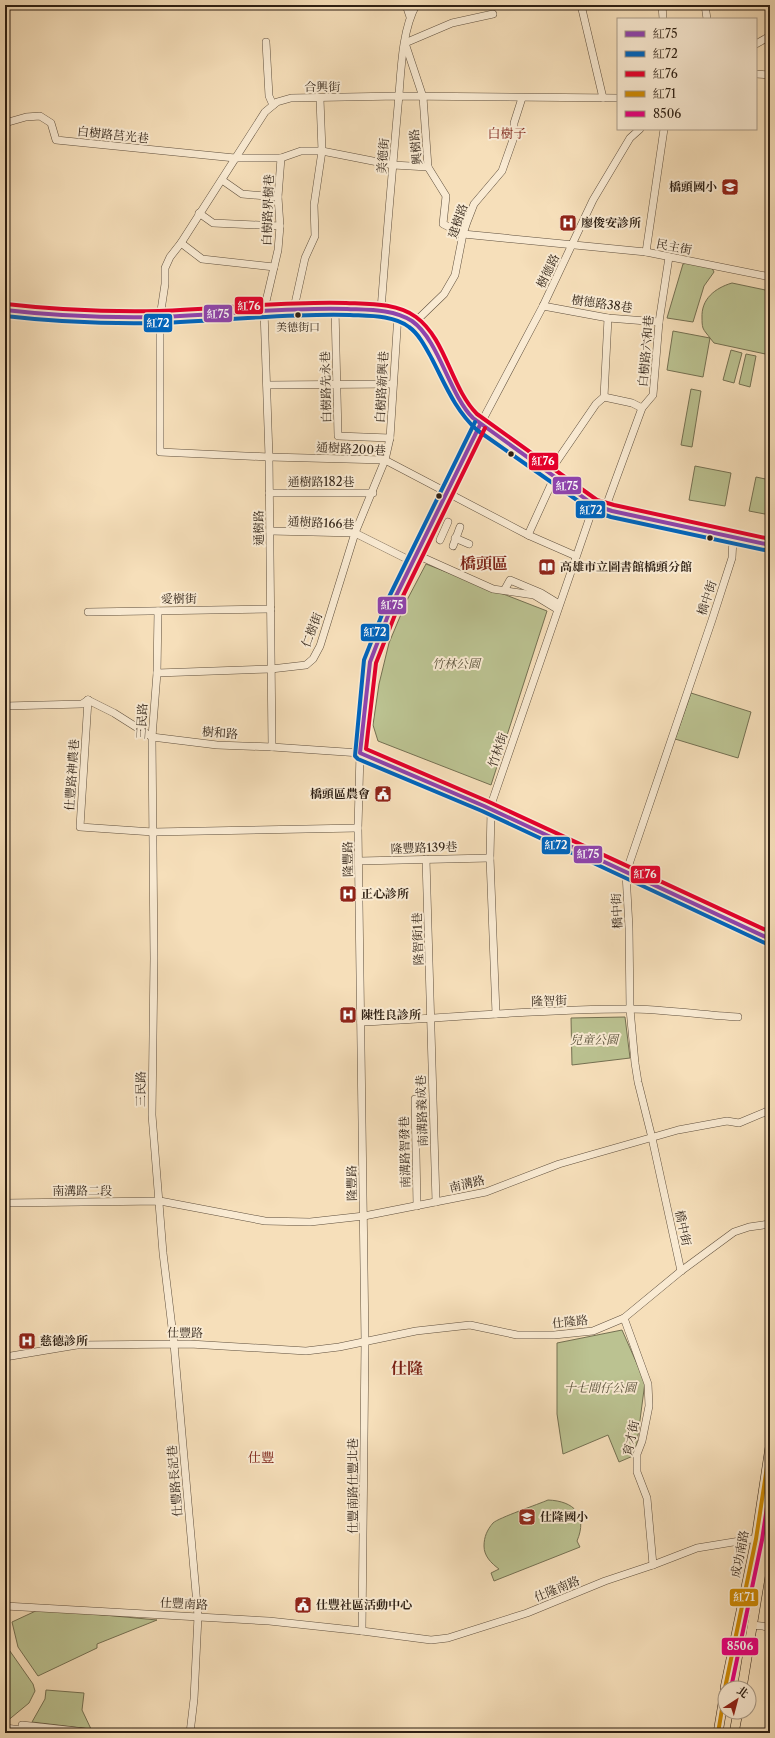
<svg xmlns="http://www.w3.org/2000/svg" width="775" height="1738" font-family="'Libre Caslon Text','Noto Serif TC',serif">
  <rect width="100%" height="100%" fill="#f6dfba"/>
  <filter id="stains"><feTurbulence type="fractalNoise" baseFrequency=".005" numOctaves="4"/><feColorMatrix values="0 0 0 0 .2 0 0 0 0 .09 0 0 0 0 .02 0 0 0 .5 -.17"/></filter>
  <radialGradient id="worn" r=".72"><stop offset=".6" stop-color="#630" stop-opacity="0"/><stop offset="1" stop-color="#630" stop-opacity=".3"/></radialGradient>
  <g fill="#bbc291" stroke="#747052">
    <polygon points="693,262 712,268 714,272 704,286 693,322 667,318 683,264"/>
    <path d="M732 283 770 291V355L714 343 710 338 703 377 667 370 673 331 710 338C708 335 704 331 703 328 702 325 702 321 702 318 701 299 715 288 732 283Z"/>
    <polygon points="731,350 742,353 734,383 723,380"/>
    <polygon points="746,354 756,356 750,387 739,384"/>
    <polygon points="691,389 701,391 692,447 681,445"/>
    <polygon points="695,466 731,473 725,506 689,500"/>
    <polygon points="756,477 770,480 770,515 749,511"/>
    <polygon points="426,564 547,611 491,785 378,741 373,725 379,684 389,643 407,600"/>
    <polygon points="691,693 751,712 738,758 675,739"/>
    <polygon points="625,1017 630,1058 572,1065 571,1018"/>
    <polygon points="622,1330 645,1382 637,1443 633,1456 619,1462 608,1435 563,1454 557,1414 557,1343"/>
    <path d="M548 1500C574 1501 588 1515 577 1541L580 1547 494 1581 491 1573 499 1569C491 1563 484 1556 484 1546 484 1537 487 1530 493 1523 498 1518 539 1504 548 1500Z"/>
    <polygon points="40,1609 157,1620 97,1644 97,1648 38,1676 18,1647 12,1622"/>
    <polygon points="5,1644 33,1684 35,1691 29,1703 6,1722"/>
    <polygon points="46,1690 84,1693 82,1710 91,1729 32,1722 45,1699"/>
  </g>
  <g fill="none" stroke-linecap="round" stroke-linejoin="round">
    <g stroke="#5f4f3d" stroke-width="8">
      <g id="minor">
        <polyline points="406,5 410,17"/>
        <polyline points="581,5 603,98"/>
        <polyline points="662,5 663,19"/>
        <polyline points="705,5 707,19"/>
        <polyline points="493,14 452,23 405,43 423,97 428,167 446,196 443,224 463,234 646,252 770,277"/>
        <polyline points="266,42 269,96 273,105"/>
        <polyline points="756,44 770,36"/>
        <polyline points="756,74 770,75"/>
        <polyline points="5,123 26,117 40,116 51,123 56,140 235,158 281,158 301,151 322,151 393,165 428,167"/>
        <polyline points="222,180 242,194 278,197"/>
        <polyline points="199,213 213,223 280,226"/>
        <polyline points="181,243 202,259 274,267"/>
        <polyline points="646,252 664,129"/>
        <polyline points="543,306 608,318 659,322"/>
        <polyline points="294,308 305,258 315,236 314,205 322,151 320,99"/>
        <polyline points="335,308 338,436 390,438"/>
        <path d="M5 310C56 316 108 318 159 317 223 316 285 305 349 309 372 310 394 309 413 322 431 335 452 390 466 410 469 416 476 421 480 425L594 505 612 511 770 545"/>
        <path d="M381 310C386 242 392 174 398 106 401 76 401 32 416 5"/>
        <polyline points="414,323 444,294 455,275 463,234 467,222 474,204 502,171 514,137 514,123 522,98"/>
        <polyline points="267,385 393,384"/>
        <polyline points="604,397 632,403 642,408"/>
        <polyline points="548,474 596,404 604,397 608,318"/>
        <polyline points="269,493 373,493"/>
        <polyline points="605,509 642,408 653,395 659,322 669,257"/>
        <polyline points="270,531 355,533 413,562"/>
        <polyline points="528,535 554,478"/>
        <polyline points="455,538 469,544"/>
        <polyline points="440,540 448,522"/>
        <polyline points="453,546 460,527"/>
        <polyline points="417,555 493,589 534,595 557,609"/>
        <polyline points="576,556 528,535 385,460 269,457 160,452 160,317 165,284 165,268 170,257 181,243 265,112 277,102 291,98 399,96 618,98"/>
        <polyline points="505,589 510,580 541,593 559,604"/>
        <polyline points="158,611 157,673 152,737 154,958 152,1115 163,1253 174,1344 198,1616 194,1699 190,1733"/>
        <polyline points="88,612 271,609"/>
        <polyline points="157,673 271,669 306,665 313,659 320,646 355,533 385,460 390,438 398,314"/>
        <polyline points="88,700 114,713 152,737 217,745 272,747 360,753 484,806 770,939"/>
        <polyline points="88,700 80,827 153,832 358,828"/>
        <polyline points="5,706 82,704 88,700"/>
        <polyline points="272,747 269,457 264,310 278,250 280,226 278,197 281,158"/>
        <polyline points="426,859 436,1202"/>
        <polyline points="359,861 490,858"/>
        <polyline points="496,1014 490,858 491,810 493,799 594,505"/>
        <path d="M361 1022C450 1018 539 1009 628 1009 664 1009 701 1015 738 1017"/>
        <polyline points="415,1099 417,1206"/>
        <polyline points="5,1203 160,1201 265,1221 310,1222 364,1216 486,1192 559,1164 678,1130 727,1121 739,1123 770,1110"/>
        <polyline points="681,1271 652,1138 638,1082 635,1063 630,1009 629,928 626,873 712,620 732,558 733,538"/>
        <polyline points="624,1318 648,1384 649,1406 642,1441 637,1454 637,1472 647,1498 653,1565"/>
        <polyline points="5,1357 77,1345 190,1344 306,1351 339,1347 416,1331 470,1325 517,1335 554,1335 593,1331 624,1318 681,1271 734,1232 749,1227 770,1224"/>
        <polyline points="5,1606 269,1621 362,1631 431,1640 448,1638 527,1613 605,1581 653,1565 697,1548 770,1536"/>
        <polyline points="752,1625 770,1627"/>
        <polyline points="362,1631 365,1342 358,828 360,753 370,662 394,600 480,425 543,306 593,200 630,138 640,129"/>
        <polyline points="22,1725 94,1733"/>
        <polyline points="5,1728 30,1731"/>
        <polyline points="735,1731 745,1733"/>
      </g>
    </g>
    <g stroke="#2d1f13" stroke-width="10">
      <g id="major">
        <polyline points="725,1688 756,1539 770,1447"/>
        <polyline points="742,1688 770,1518"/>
        <polyline points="718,1733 725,1691"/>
        <polyline points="734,1733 738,1712"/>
      </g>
    </g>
    <use href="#minor" stroke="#f9ead2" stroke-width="7"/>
    <use href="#major" stroke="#f6dfba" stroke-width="9"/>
    <g stroke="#f9ead2" stroke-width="7">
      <g id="bus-1">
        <path d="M5 310C56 316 108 318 159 317 222 315 284 307 347 309 369 310 393 309 412 321 439 340 449 394 473 418L594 505 612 511 770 545"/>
        <polyline points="480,425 394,600 370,662 360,753 484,806 770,939"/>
      </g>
    </g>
    <g stroke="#f9ead2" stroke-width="7">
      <g id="bus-2">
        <path d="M5 316C56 322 108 324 159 323 223 321 286 313 350 315 369 316 393 315 409 327 419 334 426 348 432 359 445 384 455 410 477 430L591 510 611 517 769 551"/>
        <polyline points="475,422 389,597 364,660 355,756 358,759 482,811 767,944"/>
      </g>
    </g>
    <g stroke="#f9ead2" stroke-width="7">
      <g id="bus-3">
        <path d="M6 304C57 310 108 312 159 311 222 309 284 301 346 303 370 304 397 303 416 317 446 339 451 388 477 414L597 500 614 505 770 539"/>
        <polyline points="485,428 400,602 376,663 366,749 487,801 770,932"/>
      </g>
    </g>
    <g stroke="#f9ead2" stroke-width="7">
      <g id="bus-4">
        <polyline points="725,1688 756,1539 770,1447"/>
        <polyline points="718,1733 725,1691"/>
      </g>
    </g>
    <g stroke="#f9ead2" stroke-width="7">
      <polyline id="bus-5" points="731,1688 762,1540 770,1487"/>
    </g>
    <use href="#bus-1" stroke="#8e44ad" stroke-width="4"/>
    <use href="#bus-2" stroke="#0065bd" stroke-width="4"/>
    <use href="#bus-3" stroke="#e4002b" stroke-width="4"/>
    <use href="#bus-4" stroke="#cf8b04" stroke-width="4"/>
    <use href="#bus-5" stroke="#e5007d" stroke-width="4"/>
  </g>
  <defs>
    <g id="school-square" transform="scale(0.9)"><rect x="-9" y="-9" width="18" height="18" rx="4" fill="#8f2418" stroke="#f9ead2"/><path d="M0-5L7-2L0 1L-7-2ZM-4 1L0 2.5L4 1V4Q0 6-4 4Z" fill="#fff"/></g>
    <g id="hospital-square" transform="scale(0.9)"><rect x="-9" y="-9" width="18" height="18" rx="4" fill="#8f2418" stroke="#f9ead2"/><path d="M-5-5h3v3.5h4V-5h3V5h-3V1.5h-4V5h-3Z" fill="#fff"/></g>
    <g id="library-square" transform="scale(0.9)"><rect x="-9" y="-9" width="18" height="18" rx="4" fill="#8f2418" stroke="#f9ead2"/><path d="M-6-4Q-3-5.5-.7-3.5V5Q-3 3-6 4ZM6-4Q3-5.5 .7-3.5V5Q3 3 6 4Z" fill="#fff"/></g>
    <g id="civic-square" transform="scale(0.9)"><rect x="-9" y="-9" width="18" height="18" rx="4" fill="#8f2418" stroke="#f9ead2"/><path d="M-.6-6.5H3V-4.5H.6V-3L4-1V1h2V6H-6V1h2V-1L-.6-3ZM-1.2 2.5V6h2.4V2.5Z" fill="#fff"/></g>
  </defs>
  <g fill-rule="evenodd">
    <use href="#school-square" x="730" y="187"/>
    <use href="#hospital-square" x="568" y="223"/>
    <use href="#library-square" x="547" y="567"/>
    <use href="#civic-square" x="383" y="794"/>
    <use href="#hospital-square" x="348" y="894"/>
    <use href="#hospital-square" x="348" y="1015"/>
    <use href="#hospital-square" x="27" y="1341"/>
    <use href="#school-square" x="527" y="1517"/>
    <use href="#civic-square" x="303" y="1605"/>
  </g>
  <g fill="#2d1f13" stroke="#f9ead2" stroke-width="1.5">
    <circle cx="298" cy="315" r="3.5"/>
    <circle cx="511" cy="454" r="3.5"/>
    <circle cx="439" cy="496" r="3.5"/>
    <circle cx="710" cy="538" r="3.5"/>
  </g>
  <g text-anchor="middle" stroke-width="4" stroke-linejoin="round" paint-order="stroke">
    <g font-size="11" fill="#2d1f13" stroke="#f9ead2">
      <text x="298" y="331">美德街口</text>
    </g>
    <g font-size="12" fill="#2d1f13" stroke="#f9ead2">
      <text x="322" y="91">合興街</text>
      <text transform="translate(113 135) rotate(6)" y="4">白樹路莒光巷</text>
      <text transform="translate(416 147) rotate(-96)" y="4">興樹路</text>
      <text transform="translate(383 156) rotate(-85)" y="4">美德街</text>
      <text transform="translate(268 210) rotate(-88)" y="4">白樹路界樹巷</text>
      <text transform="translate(458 221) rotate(-71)" y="4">建樹路</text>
      <text transform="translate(674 247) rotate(11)" y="4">民主街</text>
      <text transform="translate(548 271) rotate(-64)" y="4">樹德路</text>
      <text transform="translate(602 304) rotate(8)" y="4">樹德路38巷</text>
      <text transform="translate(646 351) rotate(-85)" y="4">白樹路六和巷</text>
      <text transform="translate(326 387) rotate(-91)" y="4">白樹路先永巷</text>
      <text transform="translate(382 387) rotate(-87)" y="4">白樹路新興巷</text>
      <text transform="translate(351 449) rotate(3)" y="4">通樹路200巷</text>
      <text x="321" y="486">通樹路182巷</text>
      <text transform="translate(321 523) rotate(3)" y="4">通樹路166巷</text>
      <text transform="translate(259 528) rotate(-91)" y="4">通樹路</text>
      <text transform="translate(707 598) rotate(-72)" y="4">橋中街</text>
      <text transform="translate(179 599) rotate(-1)" y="4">愛樹街</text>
      <text transform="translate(312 630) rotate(-69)" y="4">仁樹街</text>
      <text transform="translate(142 721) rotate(-87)" y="4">三民路</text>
      <text transform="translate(220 733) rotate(4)" y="4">樹和路</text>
      <text transform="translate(498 750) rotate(-71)" y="4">竹林街</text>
      <text transform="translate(72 775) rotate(-86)" y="4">仕豐路神農巷</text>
      <text transform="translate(424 848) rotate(-2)" y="4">隆豐路139巷</text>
      <text transform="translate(348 859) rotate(-91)" y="4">隆豐路</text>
      <text transform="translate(617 911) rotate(-93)" y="4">橋中街</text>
      <text transform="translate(418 939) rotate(-92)" y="4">隆智街1巷</text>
      <text transform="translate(549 1001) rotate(-2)" y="4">隆智街</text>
      <text transform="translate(141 1089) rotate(-90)" y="4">三民路</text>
      <text transform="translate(422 1111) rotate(-92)" y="4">南溝路義成巷</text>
      <text transform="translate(405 1152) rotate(-91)" y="4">南溝路智發巷</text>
      <text transform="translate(352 1183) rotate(-91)" y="4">隆豐路</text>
      <text transform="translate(467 1184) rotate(-13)" y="4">南溝路</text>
      <text x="82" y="1195">南溝路二段</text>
      <text transform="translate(683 1228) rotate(78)" y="4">橋中街</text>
      <text transform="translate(570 1322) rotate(-6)" y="4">仕隆路</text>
      <text transform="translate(185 1333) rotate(1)" y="4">仕豐路</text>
      <text transform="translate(631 1438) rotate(-78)" y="4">育才街</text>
      <text transform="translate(175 1481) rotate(-95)" y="4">仕豐路長記巷</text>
      <text transform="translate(353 1486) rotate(-90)" y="4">仕豐南路仕豐北巷</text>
      <text transform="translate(740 1554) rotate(-79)" y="4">成功南路</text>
      <text transform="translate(557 1589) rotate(-22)" y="4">仕隆南路</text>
      <text transform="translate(184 1604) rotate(3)" y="4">仕豐南路</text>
    </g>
    <g font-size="12" font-weight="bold" fill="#2d1f13" stroke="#f9ead2" text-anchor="start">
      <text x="717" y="191" text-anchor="end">橋頭國小</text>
      <text x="581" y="227">廖俊安診所</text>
      <text x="560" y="571">高雄市立圖書館橋頭分館</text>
      <text x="370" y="798" text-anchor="end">橋頭區農會</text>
      <text x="361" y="898">正心診所</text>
      <text x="361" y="1019">陳性良診所</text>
      <text x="40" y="1345">慈德診所</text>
      <text x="540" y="1521">仕隆國小</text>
      <text x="316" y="1609">仕豐社區活動中心</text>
    </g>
    <g font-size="12" font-style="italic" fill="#585039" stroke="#f9ead2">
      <text x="456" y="668">竹林公園</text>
      <text x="594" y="1044">兒童公園</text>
      <text x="600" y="1392">十七間仔公園</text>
    </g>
    <g font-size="13" fill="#7a1f14" stroke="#f9ead2">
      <text x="507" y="138">白樹子</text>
      <text x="261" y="1462">仕豐</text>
    </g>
    <g font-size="16" font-weight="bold" fill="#7a1f14" stroke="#f9ead2">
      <text x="484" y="569">橋頭區</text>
      <text x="407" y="1374">仕隆</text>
    </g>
  </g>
  <g stroke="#f9ead2" stroke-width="1.5">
    <rect x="234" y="296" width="30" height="19" rx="4" fill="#e4002b"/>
    <rect x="203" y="304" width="30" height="19" rx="4" fill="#8e44ad"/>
    <rect x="143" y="313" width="30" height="20" rx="4" fill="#0065bd"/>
    <rect x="528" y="452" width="31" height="19" rx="4" fill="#e4002b"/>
    <rect x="552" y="476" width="30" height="19" rx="4" fill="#8e44ad"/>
    <rect x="575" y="500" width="31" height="19" rx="4" fill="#0065bd"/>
    <rect x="377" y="596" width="30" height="19" rx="4" fill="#8e44ad"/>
    <rect x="360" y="623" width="30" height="19" rx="4" fill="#0065bd"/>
    <rect x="541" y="836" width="30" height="19" rx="4" fill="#0065bd"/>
    <rect x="573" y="845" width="30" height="19" rx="4" fill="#8e44ad"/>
    <rect x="630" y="865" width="31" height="19" rx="4" fill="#e4002b"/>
    <rect x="729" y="1588" width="30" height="19" rx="4" fill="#cf8b04"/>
    <rect x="721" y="1637" width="38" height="19" rx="4" fill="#e5007d"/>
  </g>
  <g font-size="11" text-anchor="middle" font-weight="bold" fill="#fff">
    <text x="249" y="310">紅76</text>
    <text x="218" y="318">紅75</text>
    <text x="158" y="327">紅72</text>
    <text x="543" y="465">紅76</text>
    <text x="567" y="490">紅75</text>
    <text x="591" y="514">紅72</text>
    <text x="392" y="609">紅75</text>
    <text x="375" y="636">紅72</text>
    <text x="556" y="849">紅72</text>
    <text x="588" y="858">紅75</text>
    <text x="645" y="878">紅76</text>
    <text x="744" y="1601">紅71</text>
    <text x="740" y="1650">8506</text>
  </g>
  <rect width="775" height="1738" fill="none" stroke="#f6dfba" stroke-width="20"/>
  <rect x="6" y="6" width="763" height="1726" fill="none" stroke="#2d1f13" stroke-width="2"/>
  <rect x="10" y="10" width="755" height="1718" fill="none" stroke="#2d1f13"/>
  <rect x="617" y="18" width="140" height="112" fill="#f9ead2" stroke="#a79986"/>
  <rect x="625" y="31" width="20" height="6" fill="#8e44ad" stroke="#a79986"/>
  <text x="653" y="38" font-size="12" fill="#2d1f13">紅75</text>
  <rect x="625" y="51" width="20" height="6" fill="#0065bd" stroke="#a79986"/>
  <text x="653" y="58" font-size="12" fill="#2d1f13">紅72</text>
  <rect x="625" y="71" width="20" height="6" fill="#e4002b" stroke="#a79986"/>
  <text x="653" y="78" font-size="12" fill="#2d1f13">紅76</text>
  <rect x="625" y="91" width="20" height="6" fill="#cf8b04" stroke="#a79986"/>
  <text x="653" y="98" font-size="12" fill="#2d1f13">紅71</text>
  <rect x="625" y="111" width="20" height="6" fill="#e5007d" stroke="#a79986"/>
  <text x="653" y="118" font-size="12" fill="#2d1f13">8506</text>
  <g transform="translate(737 1700) rotate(36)"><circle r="19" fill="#f9ead2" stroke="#a79986"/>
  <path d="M0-3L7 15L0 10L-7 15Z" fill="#8f2418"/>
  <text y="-6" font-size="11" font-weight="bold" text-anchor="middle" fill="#2d1f13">北</text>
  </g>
  <rect width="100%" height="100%" filter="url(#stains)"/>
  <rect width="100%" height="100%" fill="url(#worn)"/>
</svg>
